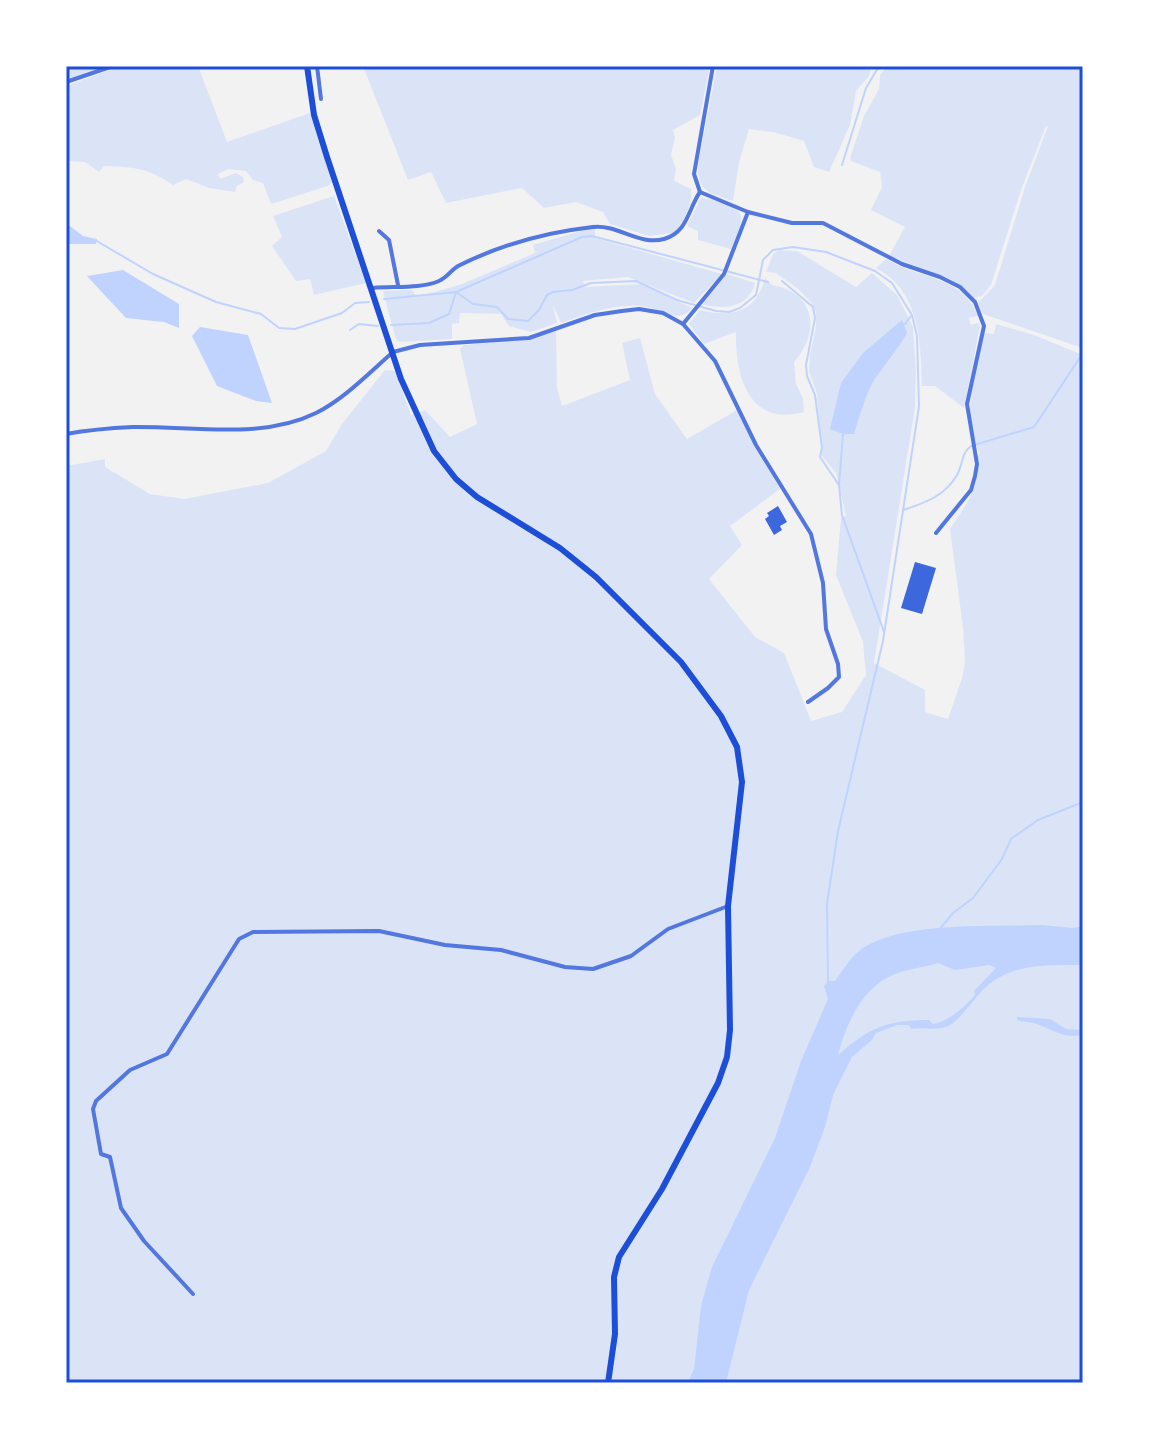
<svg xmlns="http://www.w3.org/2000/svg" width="1149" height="1449" font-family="'Crimson Pro',serif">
  <rect width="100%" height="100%" fill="#f2f2f2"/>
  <g fill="#dbe4f7">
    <polygon points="66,66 104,66 66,80"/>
    <path d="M120 66H198L227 142 310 113 332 182 328 186 271 204 263 183 253 180 246 171 228 169 218 174 220 179 236 173 243 177 244 182 237 186 235 192 209 188 186 179 173 185C148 168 135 167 104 166L99 172 85 162 66 161V86Z"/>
    <path d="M363 66H710L700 115 673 130 675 138 671 155 676 169 674 181 691 189C694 205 683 221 674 233L649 236 610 224 603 212 576 202 544 208 522 188 446 203 431 172 408 180Z"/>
    <path d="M717 66H872L869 76 856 91 850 125 829 172 814 167 804 141 773 132 749 129 739 162 733 201C711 193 697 193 698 165Z"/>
    <polygon points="887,66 1083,66 1082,348 983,314 978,303 995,285 1025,187 1048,126 1046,126 1021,190 991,285 982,296 973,298 950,279 889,256 905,227 871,210 882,187 880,172 851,161 850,158 864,116 879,89 880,75"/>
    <polygon points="334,196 366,283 314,295 310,279 296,281 272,246 282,237 273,216"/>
    <path d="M701 198C711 199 740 205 741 217 742 226 734 241 731 249L698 240V231L687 226Z"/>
    <path d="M595 229V238L722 274 694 303 628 277 583 281 585 287 641 284 692 308C679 326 658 307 640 306 612 304 587 314 561 323L553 305 557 323 531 332 509 326 501 314 460 313 459 323 452 324V339L400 342 396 340 383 291 412 290 417 297 462 284 535 253 533 245 584 230Z"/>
    <path d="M779 250 797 251 856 287 872 273 897 295 913 327 916 370 915 408 874 663 925 690V712L948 719 962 678 965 663 963 628 950 529C965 506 981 486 977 456L980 453C960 417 975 371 984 333L994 334 996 324 1034 335 1083 355V1383H66V466L105 459V467L150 494 184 499 268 483 326 451 342 424 385 370 395 371 411 415 425 410 450 437 477 424 460 349 464 345 523 340 556 331 557 388 562 406 630 380 622 343 640 338 655 394 687 439 737 410 780 489 730 526 742 545 709 579 755 637 784 653 811 721 842 712 866 675 863 642 836 575 841 518 846 516 836 473 822 456 817 394 809 371 810 355 816 327V312L811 302 798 289 776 273 766 272 773 254Z"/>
    <path d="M886 259C918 279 962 275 978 316L969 318 971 325 978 323 980 326 964 408 935 386H922C921 343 920 291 876 268Z"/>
    <path d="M727 274 755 283C748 309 723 310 702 304Z"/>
    <path d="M765 278 772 285C814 292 822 330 794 362L796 384 803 398 804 412C748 427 735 375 736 332L704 344 689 324 700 310C732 318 756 313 765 278Z"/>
  </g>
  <g fill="#bfd3fe" fill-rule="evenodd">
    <polygon points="66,223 83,236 97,239 96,244 66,244"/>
    <polygon points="123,270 179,304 179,328 164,322 126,318 87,276"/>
    <path d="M902 320 907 333C897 351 885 364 874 380 866 393 859 418 854 434H843L830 429 841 383 863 353Z"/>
    <polygon points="200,327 248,335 272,403 256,401 217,386 192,336"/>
    <path d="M1042 925 1073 928 1083 926V965C1052 965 1019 963 992 982 977 993 967 1012 953 1023 942 1032 924 1027 911 1029L909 1025H897L876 1033 872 1040 852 1057 833 1095 825 1127 810 1167 749 1290 726 1383H688L694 1369 701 1306 712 1267 775 1138 801 1061 828 999 824 986 828 981H835C843 970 851 956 863 948 904 921 993 927 1042 925ZM938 963 955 970 989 965 996 968 974 991 975 995C965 1007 947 1022 933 1024L929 1020C886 1020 869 1028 838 1055 846 1024 862 987 895 974 908 969 924 967 938 963Z"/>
    <path d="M1017 1017 1050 1019 1066 1029 1083 1030V1035C1061 1038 1056 1031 1037 1024 1030 1022 1023 1022 1017 1020Z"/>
  </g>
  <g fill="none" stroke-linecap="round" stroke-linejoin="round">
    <g stroke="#bfd3fe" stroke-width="2">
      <polyline points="842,165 866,88 879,66"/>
      <polyline points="95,240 153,274 216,302 261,314 279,328 295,329 342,313 355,303 369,302"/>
      <polyline points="782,281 813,307 815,318 806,365 807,376 815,395 822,448 820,457 839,485 842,515 884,632"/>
      <polyline points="384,299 456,292 473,304 497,307 508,319 528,321 539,310 547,295 553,292 572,290 591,283 636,281 677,300 716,311 729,312 740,308 756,295 763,260 773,250 793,247 826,252 875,271 892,283 912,315 917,336 919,406 883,641 838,831 827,904 828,981"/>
      <polyline points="905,324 911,316"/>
      <polyline points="391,325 429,323 449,314 456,292 582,237 592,236 768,282"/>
      <polyline points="350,330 359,324 378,326"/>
      <polyline points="839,485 843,434"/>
      <path d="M903 510C925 503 945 496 957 475 963 465 961 453 971 446L1034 427 1083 353"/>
      <polyline points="939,930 953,913 973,898 1002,859 1011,839 1038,820 1083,802"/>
    </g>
  </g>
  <g fill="#3d67dc">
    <polygon points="778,506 787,522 780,526 782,530 774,535 765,519 769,516 767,513"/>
    <polygon points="915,562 936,568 922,614 901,608"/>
  </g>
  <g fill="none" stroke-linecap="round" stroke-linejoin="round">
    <g stroke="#5277de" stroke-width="4">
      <polyline points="317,66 321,99"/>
      <polyline points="713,66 694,174 700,192 748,212 792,223 823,223 902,264 940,277 960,287 975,302 984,326 967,404 977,464 975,476 971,490 936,533"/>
      <polyline points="66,82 113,66"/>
      <polyline points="379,231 389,240 398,285"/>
      <path d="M373 288C394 286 420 289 439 281 448 277 451 270 458 266 500 245 548 232 593 227 617 224 640 246 664 239 688 232 688 209 700 192"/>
      <polyline points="683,324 724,274 748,212"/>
      <path d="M66 434C88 430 111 428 133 427 192 426 261 440 316 413 344 399 369 373 393 352L420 345 529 338 595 315 622 311 639 309 663 313 683 324 715 361 756 445 811 534 823 583 826 629 838 664 839 677 828 688 808 702"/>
      <polyline points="193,1294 144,1241 121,1208 110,1157 101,1154 93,1109 96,1101 130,1070 167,1054 239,939 253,932 379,931 445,945 501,950 565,967 593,969 631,956 668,929 728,906"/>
    </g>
    <polyline stroke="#1d4ed8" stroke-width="6" points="307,66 314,115 327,157 401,379 434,451 456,479 477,497 560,548 596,577 681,662 721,716 737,747 742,782 728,906 730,1030 727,1057 718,1083 662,1189 619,1257 614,1277 615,1334 608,1383"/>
  </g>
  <rect width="1149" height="1449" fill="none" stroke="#ffffff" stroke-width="136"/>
  <rect x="68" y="68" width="1013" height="1313" fill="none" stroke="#1d4ed8" stroke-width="3"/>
</svg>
